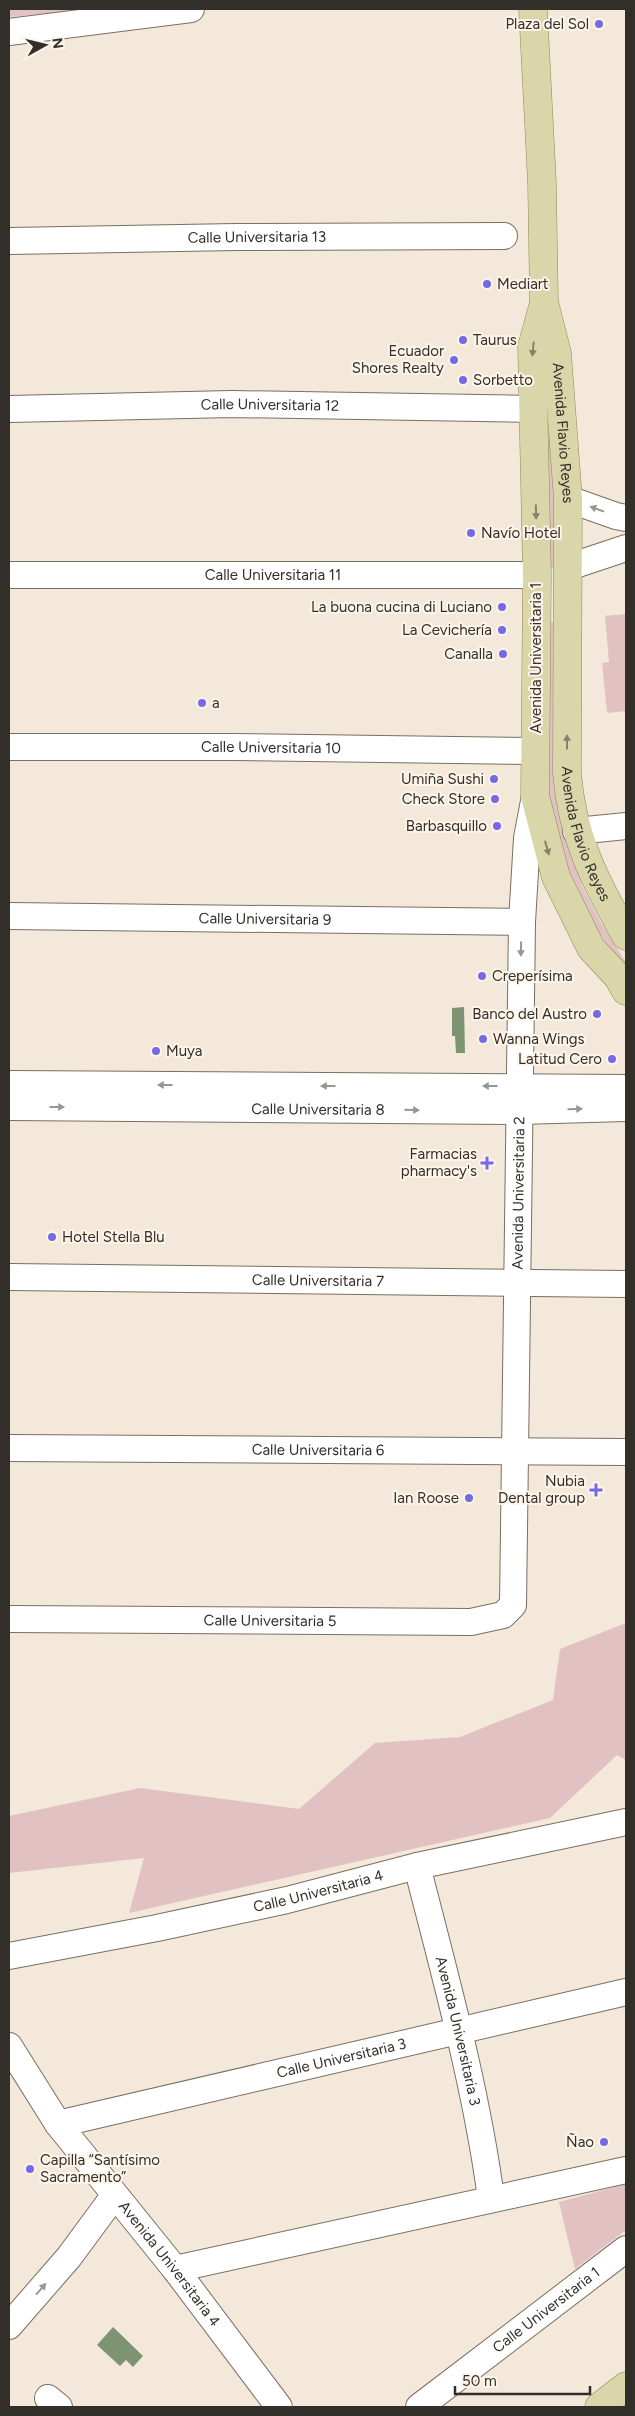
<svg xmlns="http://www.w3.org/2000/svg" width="635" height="2416" font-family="Figtree,sans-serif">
  <rect width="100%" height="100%" fill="#f3e8d9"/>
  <g fill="#e2c1c3">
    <polygon points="9,9 88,9 9,17"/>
    <polygon points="549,429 555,464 559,568 549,568 547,464"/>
    <polygon points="626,614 626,711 607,713 602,663 609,662 605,616"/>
    <polygon points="547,622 555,622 556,789 562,826 583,888 601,923 626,962 626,969 593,925 563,859 548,794"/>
    <polygon points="626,1623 626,1760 617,1755 550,1818 129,1913 144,1858 9,1873 9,1816 140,1788 299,1809 375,1743 460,1737 553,1700 560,1649"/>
    <polygon points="626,2184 626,2230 575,2269 559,2202"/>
  </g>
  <g fill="#7e9371">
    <polygon points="464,1007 465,1053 456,1053 455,1036 452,1036 452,1008"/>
    <polygon points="113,2327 143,2356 133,2367 126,2360 120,2366 97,2345"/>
  </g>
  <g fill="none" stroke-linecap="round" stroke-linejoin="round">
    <g stroke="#796f62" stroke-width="28">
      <g id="minor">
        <polyline points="9,32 191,9"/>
        <path id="s1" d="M9 241 236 237 504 236"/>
        <path id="s2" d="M9 409 232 404 533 409"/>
        <polyline points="568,499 616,516 626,518"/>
        <polyline points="569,567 626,548"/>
        <path id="s3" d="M9 575H537"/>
        <path id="s4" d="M9 747H233L535 751"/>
        <polyline points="576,831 626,826"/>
        <path id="s5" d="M9 916 522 922"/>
        <polyline points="9,1084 626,1088"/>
        <path id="s6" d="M9 1107 520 1111 626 1108"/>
        <path id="s7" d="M9 1277 626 1284"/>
        <path id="s8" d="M9 1448 626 1452"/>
        <path id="s9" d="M9 1619 471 1622 503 1615 513 1605 522 922 527 838 535 796"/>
        <path id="s10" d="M417 1866C445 1976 476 2086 491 2198"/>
        <path id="s11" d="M9 1956 157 1928 287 1900 417 1866 626 1822"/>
        <path id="s12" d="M9 2046 58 2124 175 2269 279 2407"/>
        <path id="s13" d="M58 2124 626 1992"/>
        <polyline points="175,2269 626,2170"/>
        <polyline points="9,2326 69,2257 114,2196"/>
        <polyline points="48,2398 59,2407"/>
        <path id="s14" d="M419 2407 626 2249"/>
      </g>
    </g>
    <g stroke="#8e8956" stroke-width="29">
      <g id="major">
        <path id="s15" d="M533 9 542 183 544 302 557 353 568 499 567 773C572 837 595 881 626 936"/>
        <polyline points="544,303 532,347 537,575 535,796 556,877 591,948 618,977 626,991"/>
        <polyline points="599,2407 626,2386"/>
      </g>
    </g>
    <use href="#minor" stroke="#fff" stroke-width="26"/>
    <use href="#major" stroke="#d9d6a9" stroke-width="28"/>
  </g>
  <defs><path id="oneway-solid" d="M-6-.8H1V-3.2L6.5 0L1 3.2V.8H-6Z" transform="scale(1.25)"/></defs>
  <g fill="#868269">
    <use href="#oneway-solid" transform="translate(533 349) rotate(96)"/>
    <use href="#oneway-solid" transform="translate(536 512) rotate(89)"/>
    <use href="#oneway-solid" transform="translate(567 742) rotate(-90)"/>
    <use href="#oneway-solid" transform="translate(547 848) rotate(74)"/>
  </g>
  <g fill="#989694">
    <use href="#oneway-solid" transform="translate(597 509) rotate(-160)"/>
    <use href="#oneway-solid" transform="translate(521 949) rotate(91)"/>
    <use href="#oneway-solid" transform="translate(165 1085) rotate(-180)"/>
    <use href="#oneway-solid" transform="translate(328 1086) rotate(-180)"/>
    <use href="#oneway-solid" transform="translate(490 1086) rotate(-180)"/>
    <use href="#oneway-solid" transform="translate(57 1107)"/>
    <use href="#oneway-solid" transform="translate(575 1109) rotate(-1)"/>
    <use href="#oneway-solid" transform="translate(412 1110) rotate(1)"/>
    <use href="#oneway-solid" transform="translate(41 2289) rotate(-49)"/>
  </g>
  <g fill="#756ae5" stroke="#fef5ea" stroke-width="2">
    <circle cx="599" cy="24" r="5"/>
    <circle cx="487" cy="284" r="5"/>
    <circle cx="463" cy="340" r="5"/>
    <circle cx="454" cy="360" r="5"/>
    <circle cx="463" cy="380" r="5"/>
    <circle cx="471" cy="533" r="5"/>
    <circle cx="502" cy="607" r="5"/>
    <circle cx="502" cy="630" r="5"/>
    <circle cx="503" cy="654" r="5"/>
    <circle cx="202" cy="703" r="5"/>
    <circle cx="494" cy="779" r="5"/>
    <circle cx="495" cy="799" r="5"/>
    <circle cx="497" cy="826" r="5"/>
    <circle cx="482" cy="976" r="5"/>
    <circle cx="597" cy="1014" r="5"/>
    <circle cx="483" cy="1039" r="5"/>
    <circle cx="156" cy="1051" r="5"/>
    <circle cx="612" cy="1059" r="5"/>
    <path d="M484.5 1155.5h5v5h5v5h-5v5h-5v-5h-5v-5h5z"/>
    <circle cx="52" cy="1237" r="5"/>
    <path d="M593.5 1482.5h5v5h5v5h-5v5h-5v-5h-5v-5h5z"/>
    <circle cx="469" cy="1498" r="5"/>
    <circle cx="604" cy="2142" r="5"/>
    <circle cx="30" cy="2169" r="5"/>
  </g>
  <g text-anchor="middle" stroke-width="4" stroke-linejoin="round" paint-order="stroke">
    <g font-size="15" fill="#322e29" stroke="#fef5ea" text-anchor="end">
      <text x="589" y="29">Plaza del Sol</text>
      <text x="497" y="289" text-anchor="start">Mediart</text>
      <text x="473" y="345" text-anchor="start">Taurus</text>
      <text x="444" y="356">Ecuador<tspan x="444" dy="17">Shores Realty</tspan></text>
      <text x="473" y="385" text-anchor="start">Sorbetto</text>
      <text x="481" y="538" text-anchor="start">Navío Hotel</text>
      <text x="492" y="612">La buona cucina di Luciano</text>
      <text x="492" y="635">La Cevichería</text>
      <text x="493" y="659">Canalla</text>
      <text x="212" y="708" text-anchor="start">a</text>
      <text x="484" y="784">Umiña Sushi</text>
      <text x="485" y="804">Check Store</text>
      <text x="487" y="831">Barbasquillo</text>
      <text x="492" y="981" text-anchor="start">Creperísima</text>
      <text x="587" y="1019">Banco del Austro</text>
      <text x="493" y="1044" text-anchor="start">Wanna Wings</text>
      <text x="166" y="1056" text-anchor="start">Muya</text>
      <text x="602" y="1064">Latitud Cero</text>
      <text x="477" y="1159">Farmacias<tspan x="477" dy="17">pharmacy's</tspan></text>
      <text x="62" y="1242" text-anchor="start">Hotel Stella Blu</text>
      <text x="585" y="1486">Nubia<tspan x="585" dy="17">Dental group</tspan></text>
      <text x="459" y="1503">Ian Roose</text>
      <text x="594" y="2147">Ñao</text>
      <text x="40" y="2165" text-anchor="start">Capilla “Santísimo<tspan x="40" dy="17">Sacramento”</tspan></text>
    </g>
    <g font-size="15" fill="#322e29" stroke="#fef5ea">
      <text dy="5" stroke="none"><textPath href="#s1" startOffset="248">Calle Universitaria 13</textPath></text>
      <text dy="5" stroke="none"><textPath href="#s2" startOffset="261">Calle Universitaria 12</textPath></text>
      <text dy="5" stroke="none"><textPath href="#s15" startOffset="426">Avenida Flavio Reyes</textPath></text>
      <text dy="5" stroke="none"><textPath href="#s3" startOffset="264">Calle Universitaria 11</textPath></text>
      <text transform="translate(536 658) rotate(-90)" y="5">Avenida Universitaria 1</text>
      <text dy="5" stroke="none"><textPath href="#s4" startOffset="262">Calle Universitaria 10</textPath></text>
      <text dy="5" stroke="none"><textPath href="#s15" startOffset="830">Avenida Flavio Reyes</textPath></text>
      <text dy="5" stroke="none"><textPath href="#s5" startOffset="256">Calle Universitaria 9</textPath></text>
      <text dy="5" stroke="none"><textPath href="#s6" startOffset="309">Calle Universitaria 8</textPath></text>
      <text dy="5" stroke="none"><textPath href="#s9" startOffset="921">Avenida Universitaria 2</textPath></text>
      <text dy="5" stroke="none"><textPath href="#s7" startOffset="309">Calle Universitaria 7</textPath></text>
      <text dy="5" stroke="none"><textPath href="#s8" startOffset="309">Calle Universitaria 6</textPath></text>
      <text dy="5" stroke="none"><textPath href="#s9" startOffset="261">Calle Universitaria 5</textPath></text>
      <text dy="5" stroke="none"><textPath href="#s11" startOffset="316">Calle Universitaria 4</textPath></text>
      <text dy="5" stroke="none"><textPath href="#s10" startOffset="170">Avenida Universitaria 3</textPath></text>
      <text dy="5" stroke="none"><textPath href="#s13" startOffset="291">Calle Universitaria 3</textPath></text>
      <text dy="5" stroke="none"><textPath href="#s12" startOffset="271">Avenida Universitaria 4</textPath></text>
      <text dy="5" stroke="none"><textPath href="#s14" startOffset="160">Calle Universitaria 1</textPath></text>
    </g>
  </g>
  <rect width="635" height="2416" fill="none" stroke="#322e29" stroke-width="20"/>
  <g transform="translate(45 45) rotate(82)" stroke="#fef5ea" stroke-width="4" paint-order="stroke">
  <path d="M0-4L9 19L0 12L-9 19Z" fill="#322e29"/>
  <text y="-8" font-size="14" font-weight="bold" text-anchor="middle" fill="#322e29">N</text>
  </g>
  <path d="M455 2386v8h135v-8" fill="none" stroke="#322e29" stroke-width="2.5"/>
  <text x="462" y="2386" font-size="15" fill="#322e29" stroke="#fef5ea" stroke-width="4" paint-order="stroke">50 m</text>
</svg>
